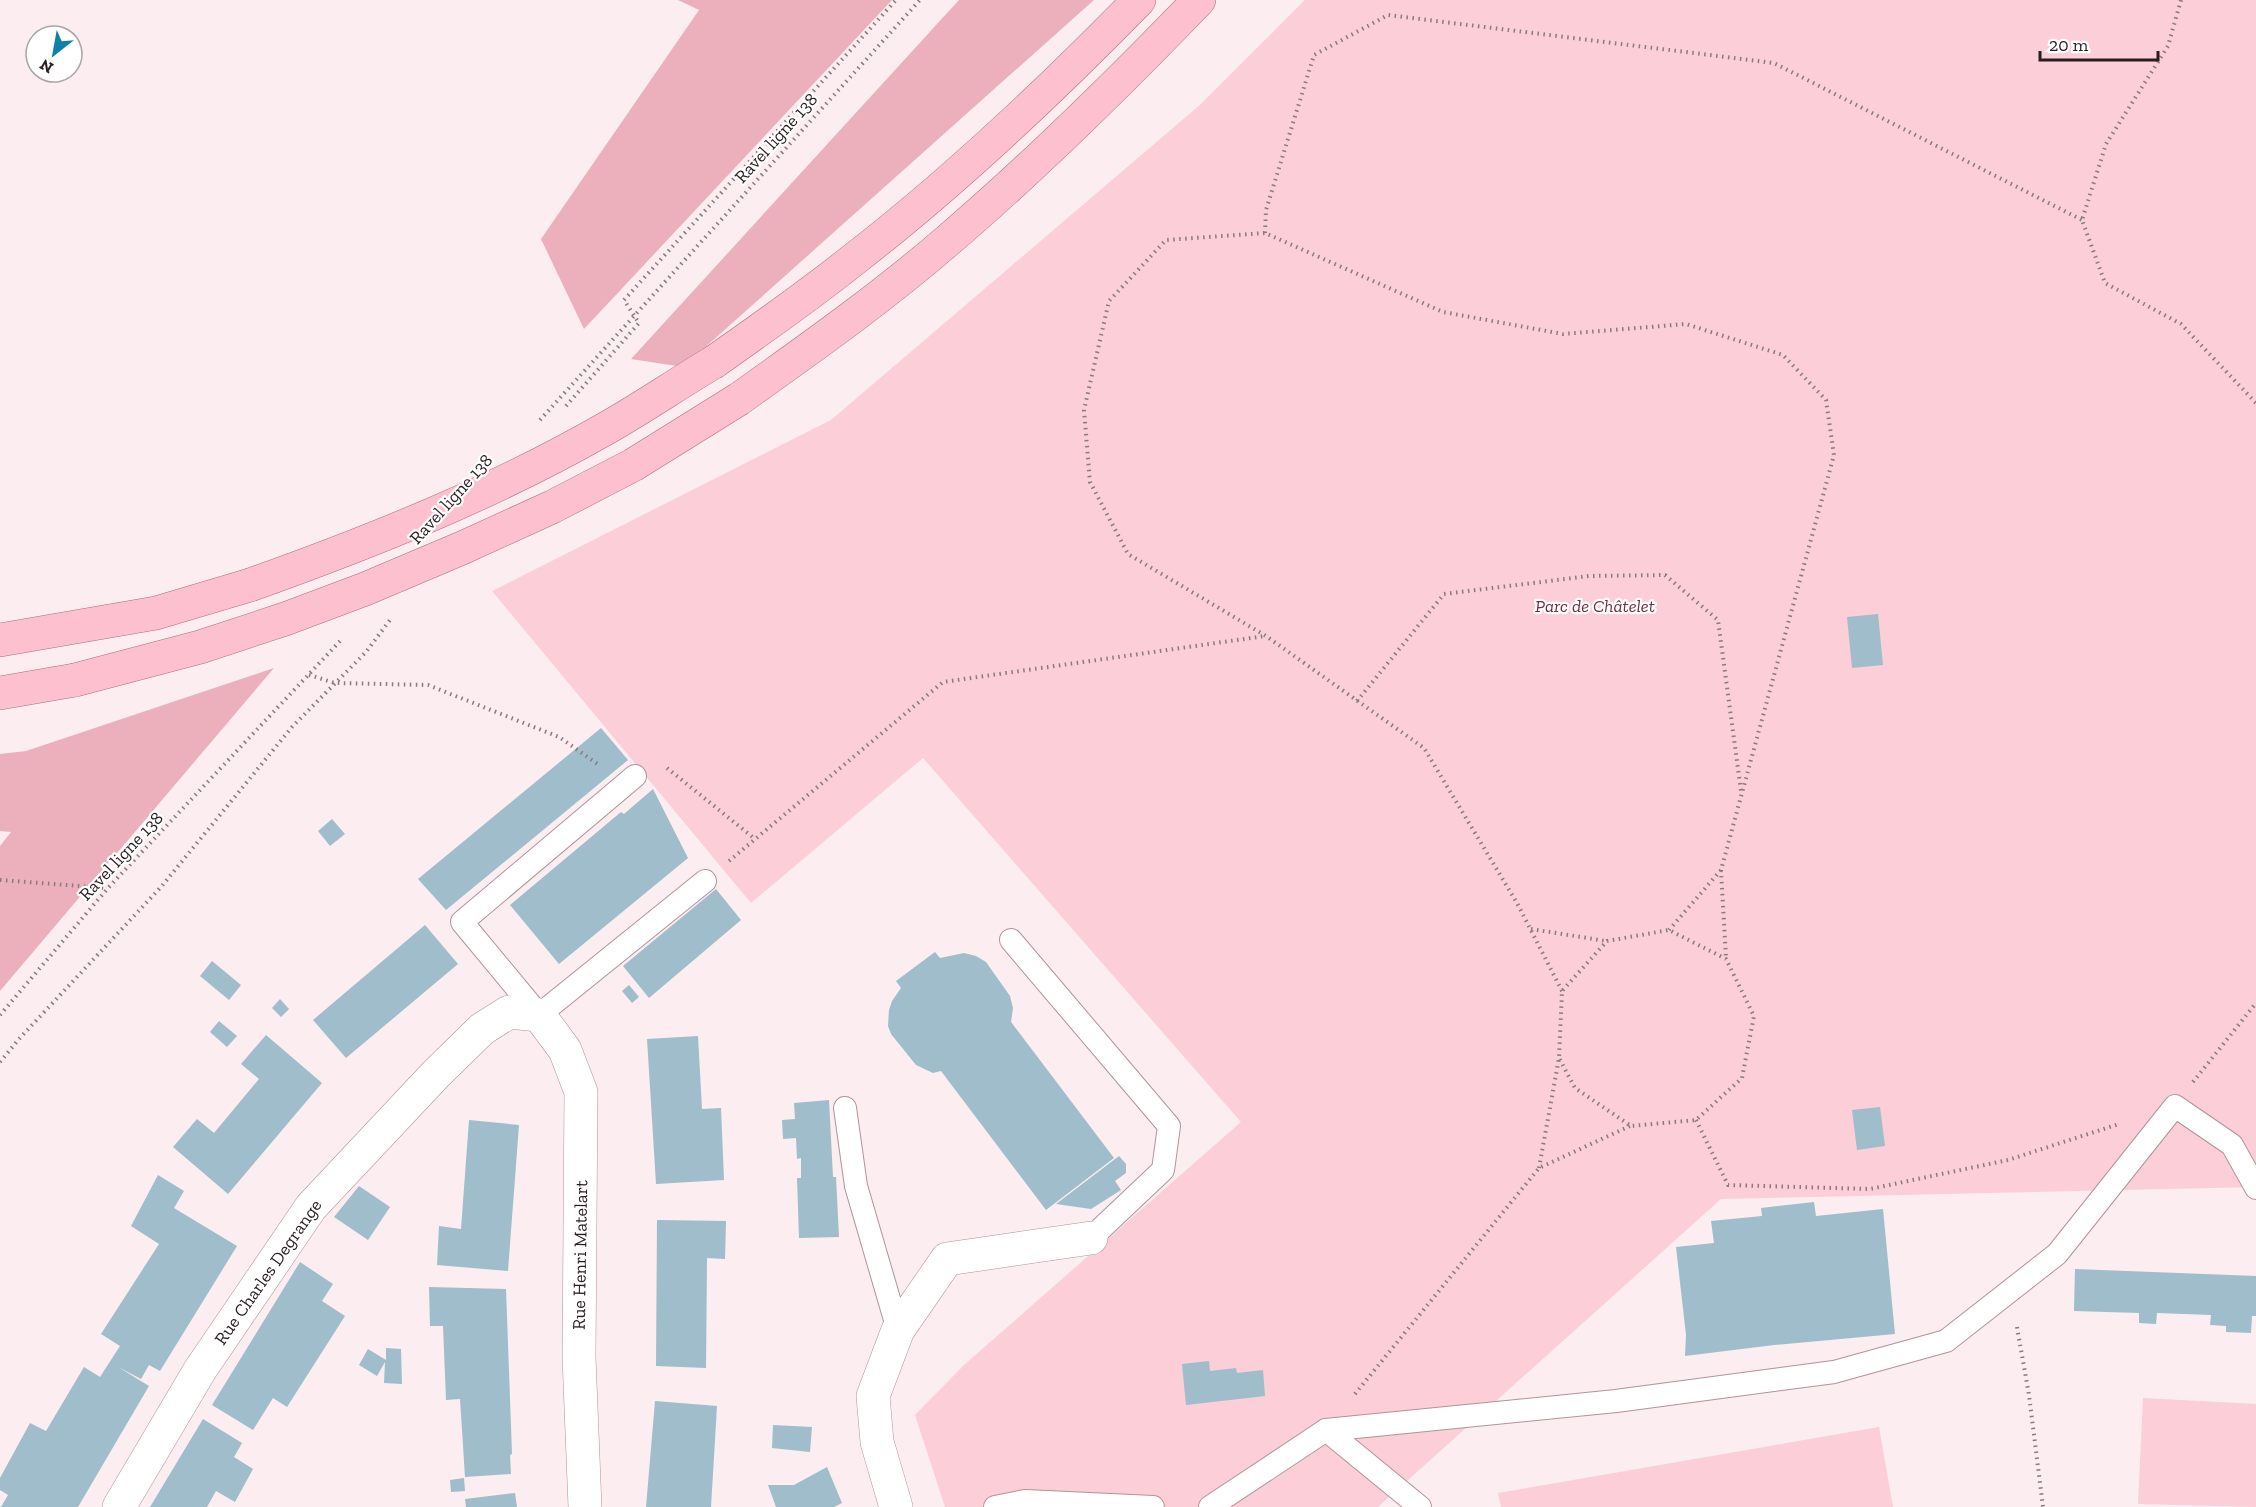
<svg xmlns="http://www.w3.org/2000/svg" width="2256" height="1507" font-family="'Zilla Slab',serif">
  <rect width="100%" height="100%" fill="#fbedf0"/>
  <g fill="#fcced7">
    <polygon points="1305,0 2256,0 2256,1187 1721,1199 1378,1507 945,1507 915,1415 964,1365 1241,1122 923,758 751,903 492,591 831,420 1201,104"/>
    <polygon points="2143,1398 2256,1404 2256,1507 2138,1504"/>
    <polygon points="1879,1427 1893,1507 1501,1507 1498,1493"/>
  </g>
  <g fill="#ecb0bd">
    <polygon points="678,0 892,0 584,329 541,239 699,10"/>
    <polygon points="959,0 1094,0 683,367 631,359"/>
    <polygon points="274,668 0,991 0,846 11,832 0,831 0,754 26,751"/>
  </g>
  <g fill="#9fbdcb">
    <polygon points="1878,614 1883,665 1852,668 1847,617"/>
    <polygon points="601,728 628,760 446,910 418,879"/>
    <polygon points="653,789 688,858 559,964 510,905 621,812 624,814"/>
    <polygon points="332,819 345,834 330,846 318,831"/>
    <polygon points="716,889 741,920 649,998 623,966"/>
    <polygon points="425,925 458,964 346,1058 313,1020"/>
    <polygon points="935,952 940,958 964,953 976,956 986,962 1010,996 1013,1008 1011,1022 1114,1158 1046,1210 941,1071 933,1073 916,1065 891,1034 888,1026 889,1010 892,1001 901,988 896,981"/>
    <polygon points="212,961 241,985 229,1000 200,976"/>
    <polygon points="629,985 639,997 632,1003 622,991"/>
    <polygon points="280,999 289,1009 281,1017 272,1008"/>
    <polygon points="219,1021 237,1036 227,1047 210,1032"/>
    <polygon points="266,1035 322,1083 228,1194 173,1147 197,1119 214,1133 259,1079 241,1064"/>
    <polygon points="698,1036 702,1109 721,1108 724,1180 656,1184 647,1039"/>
    <polygon points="829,1100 833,1177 836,1177 839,1237 799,1238 797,1178 801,1178 801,1158 797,1159 796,1138 783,1139 782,1120 795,1119 794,1103"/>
    <polygon points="1880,1107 1885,1146 1857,1150 1852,1110"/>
    <polygon points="469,1120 519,1125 508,1271 437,1265 439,1226 461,1229"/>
    <polygon points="1119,1156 1126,1164 1126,1173 1115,1181 1121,1190 1091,1209 1056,1204"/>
    <polygon points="158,1175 184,1191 174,1208 237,1246 160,1371 149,1365 141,1379 118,1367 149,1386 78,1507 1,1507 8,1495 0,1490 0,1478 30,1423 46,1431 84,1367 100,1377 120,1346 101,1334 159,1244 131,1226"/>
    <polygon points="359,1186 390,1207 368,1240 334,1217"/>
    <polygon points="1814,1202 1816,1216 1883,1209 1895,1334 1774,1345 1685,1356 1686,1335 1676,1247 1714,1243 1711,1221 1762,1216 1761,1208"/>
    <polygon points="657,1220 726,1221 725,1259 707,1258 706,1368 656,1366"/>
    <polygon points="300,1262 333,1284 322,1301 345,1316 287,1407 273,1398 253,1430 212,1405"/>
    <polygon points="2075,1269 2256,1276 2256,1316 2252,1316 2251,1333 2226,1332 2226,1326 2210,1325 2211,1315 2157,1313 2156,1324 2139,1323 2139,1313 2074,1311"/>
    <polygon points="429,1287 506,1289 512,1454 510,1455 511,1474 465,1477 460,1399 446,1400 443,1326 430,1326"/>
    <polygon points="386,1348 401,1349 402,1384 384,1383 385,1362 377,1376 359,1365 368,1349 386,1360"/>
    <polygon points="1209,1361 1210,1371 1236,1368 1237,1373 1263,1370 1265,1396 1186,1405 1182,1364"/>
    <polygon points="655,1401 717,1406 711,1507 646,1507"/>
    <polygon points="203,1419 242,1443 234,1457 253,1469 235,1502 216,1491 207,1507 150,1507"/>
    <polygon points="773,1425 812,1427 810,1452 772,1448"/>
    <polygon points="827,1467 842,1503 834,1507 776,1507 768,1485 794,1485"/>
    <polygon points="464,1478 465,1491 451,1492 450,1480"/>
    <polygon points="515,1493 517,1507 466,1507 465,1499"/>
  </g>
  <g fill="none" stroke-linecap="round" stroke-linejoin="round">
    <g stroke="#b29399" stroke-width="24">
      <g id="lane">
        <polyline points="635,776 462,922 539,1015 705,881"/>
        <polyline points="1011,940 1169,1126 1163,1170 1091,1238"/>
        <polyline points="845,1108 856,1186 898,1330"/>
        <polyline points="1326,1430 1420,1507"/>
        <polyline points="995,1507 1025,1501 1153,1507"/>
        <polyline points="1210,1507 1326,1430 1616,1401 1834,1372 1946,1341 2057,1254 2175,1106 2232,1145 2256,1188"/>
      </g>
    </g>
    <g stroke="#b29399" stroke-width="34">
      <g id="street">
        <polyline points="119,1507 200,1370 311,1207 436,1074 482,1029 509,1012 539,1015 565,1050 581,1092 579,1357 585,1507"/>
        <polyline points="896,1507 877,1442 873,1396 898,1330 947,1259 1091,1238"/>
      </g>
    </g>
    <g stroke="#b16c7d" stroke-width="34">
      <g id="primary">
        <path d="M714 362C761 329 808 296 853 260 955 181 1049 92 1139 0"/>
        <path d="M739 399C809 349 880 299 946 242 1035 166 1118 84 1199 0"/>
        <polyline points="0,640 156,613 250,585"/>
        <polyline points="0,693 75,680"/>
      </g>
    </g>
    <g stroke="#887b7e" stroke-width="4" stroke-dasharray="1.5 4.5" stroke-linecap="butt">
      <polyline points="2181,0 2168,46 2106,144 2082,220 2105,283 2181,324 2256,403"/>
      <polyline points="1265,233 1266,210 1314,55 1388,15 1774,63 2082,220"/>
      <polyline points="566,406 639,323 624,300 896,0"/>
      <polyline points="540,420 920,0"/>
      <polyline points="309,675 335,683 428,685 559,737 599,765"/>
      <polyline points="1357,701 1444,594 1589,576 1665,575 1718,620 1741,791"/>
      <polyline points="667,768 755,839"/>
      <polyline points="729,861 943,682 1265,636"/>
      <polyline points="1721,870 1726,958"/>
      <polyline points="0,880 107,888"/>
      <polyline points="1531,929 1606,941"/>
      <polyline points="1562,991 1517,903 1424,748 1266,636 1128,554 1090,482 1084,410 1109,301 1166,240 1265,233 1443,312 1563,334 1686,324 1783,355 1826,400 1834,455 1721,870 1669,930"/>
      <polyline points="0,1015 108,888 342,639"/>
      <polyline points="0,1062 19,1039 161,887 292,727 366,652 390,620"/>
      <polyline points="2193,1082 2256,1003"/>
      <polyline points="1696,1120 1728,1185 1870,1189 2008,1160 2119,1124"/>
      <polyline points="1539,1168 1559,1058 1562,991 1607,941 1669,930 1726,959 1754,1016 1742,1078 1696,1120 1631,1126 1575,1088 1559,1058"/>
      <polyline points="2017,1327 2029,1395 2043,1507"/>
      <polyline points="1355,1394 1539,1168 1630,1126"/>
    </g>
    <use href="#lane" stroke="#fff" stroke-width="22"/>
    <use href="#street" stroke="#fff" stroke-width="33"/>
    <use href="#primary" stroke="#fcc0cf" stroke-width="33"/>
    <g stroke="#b16c7d" stroke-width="34" stroke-linecap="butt">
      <g id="primary-bridge">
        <path d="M250 585C371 542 493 493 605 429 642 408 677 384 714 362"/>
        <polyline points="75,680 200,647 285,619 365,589 462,548 552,507 633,465 739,399"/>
      </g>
    </g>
    <use href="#primary-bridge" stroke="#fcc0cf" stroke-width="33"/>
  </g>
  <g text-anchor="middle" stroke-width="4.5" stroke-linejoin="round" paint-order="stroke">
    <g font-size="18" fill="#291d20" stroke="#fff">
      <text transform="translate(776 138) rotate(-48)" y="6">Ravel ligne 138</text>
      <text transform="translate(451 499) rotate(-48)" y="6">Ravel ligne 138</text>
      <text transform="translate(121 856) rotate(-47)" y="6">Ravel ligne 138</text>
      <text transform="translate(580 1255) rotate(-89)" y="6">Rue Henri Matelart</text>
      <text transform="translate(268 1272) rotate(-55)" y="6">Rue Charles Degrange</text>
    </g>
    <g font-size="18" font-style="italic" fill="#732c41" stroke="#fff">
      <text x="1595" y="612">Parc de Châtelet</text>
    </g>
  </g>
  <g transform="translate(54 54) rotate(211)"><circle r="28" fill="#ffffff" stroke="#a9a5a6" stroke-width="1.5"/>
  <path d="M0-4.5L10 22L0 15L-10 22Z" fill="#0d81a8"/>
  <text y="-9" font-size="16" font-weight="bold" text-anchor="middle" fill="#291d20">N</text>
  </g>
  <path d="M2040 51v9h118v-9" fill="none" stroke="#291d20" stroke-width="3"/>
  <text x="2049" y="51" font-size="18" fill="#291d20" stroke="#ffffff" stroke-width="4.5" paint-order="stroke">20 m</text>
</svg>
